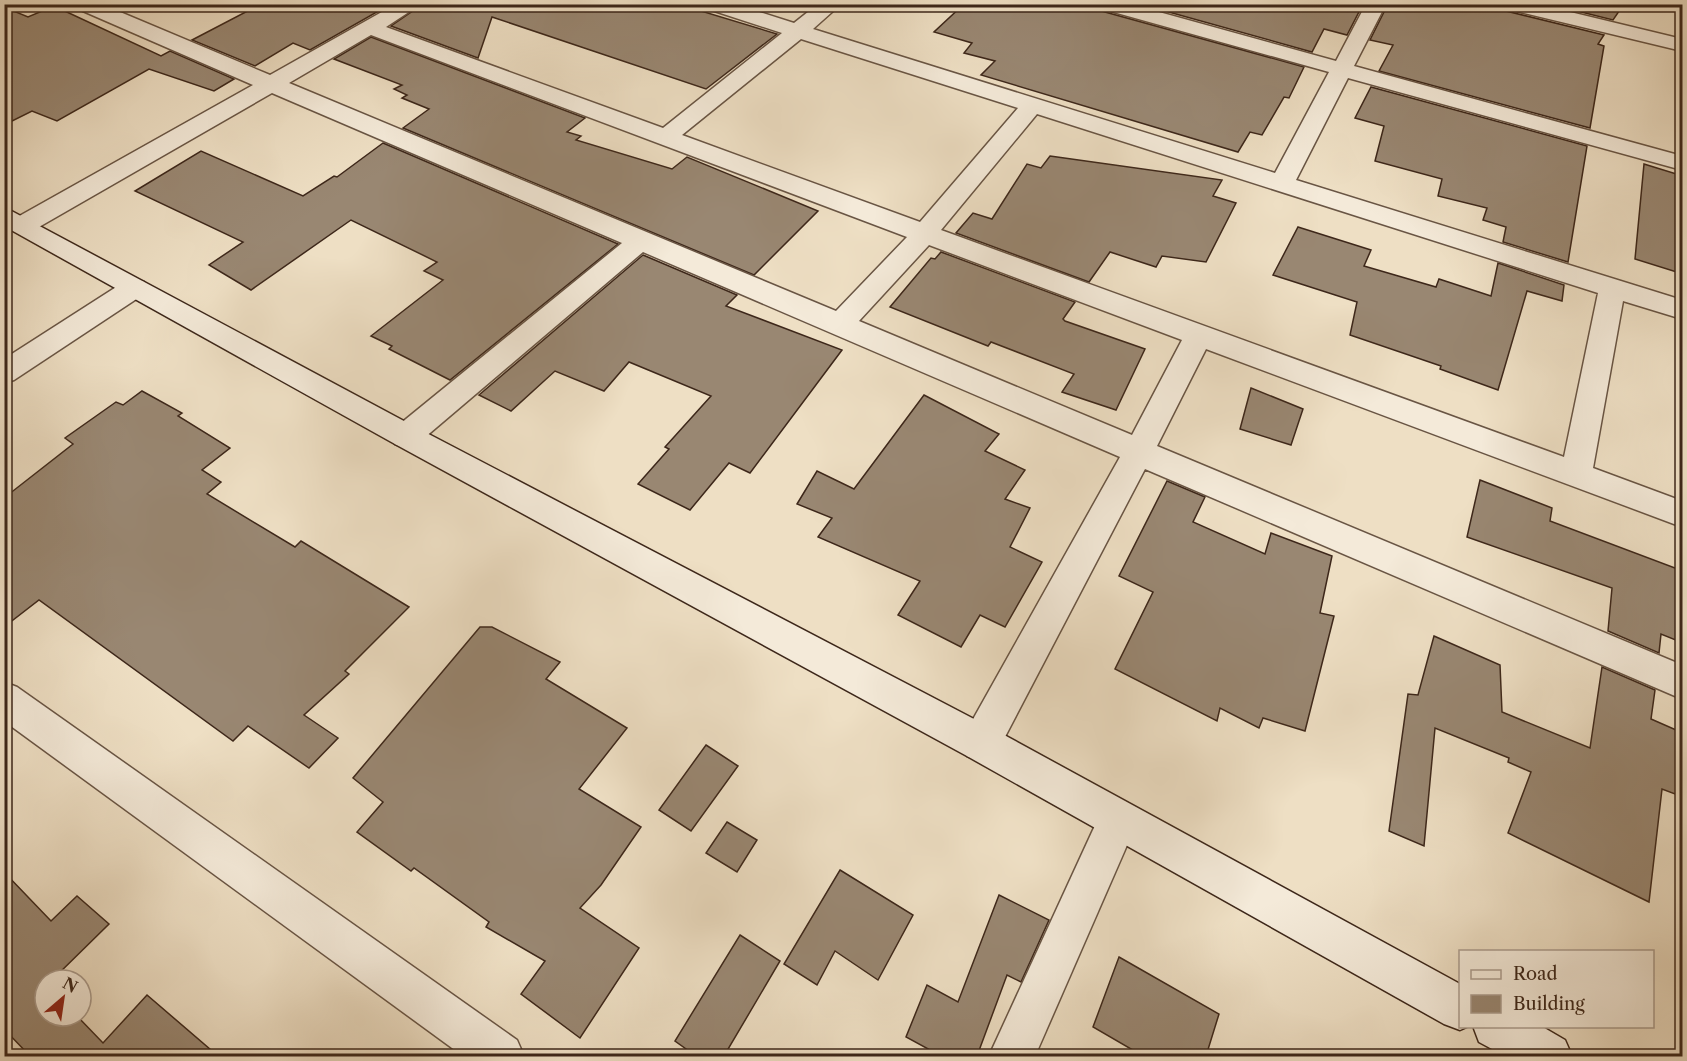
<svg xmlns="http://www.w3.org/2000/svg" width="1687" height="1061" font-family="'Libre Caslon Text',serif">
  <rect width="100%" height="100%" fill="#eedfc4"/>
  <filter id="stains"><feTurbulence type="fractalNoise" baseFrequency=".00333" numOctaves="4"/><feColorMatrix values="0 0 0 0 .2 0 0 0 0 .09 0 0 0 0 .02 0 0 0 .5 -.17"/></filter>
  <radialGradient id="worn" r=".72"><stop offset=".6" stop-color="#630" stop-opacity="0"/><stop offset="1" stop-color="#630" stop-opacity=".3"/></radialGradient>
  <g fill="#998772" stroke="#3d271a" stroke-width="1.5">
    <polygon points="261,4 391,4 310,50 293,43 255,66 192,40"/>
    <polygon points="423,4 678,4 777,34 706,89 492,17 478,58 391,26"/>
    <polygon points="964,4 1094,4 1098,10 1304,67 1289,98 1284,97 1262,135 1250,132 1238,152 981,75 995,61 964,53 972,43 934,32"/>
    <polygon points="1140,4 1363,4 1347,35 1324,29 1312,52"/>
    <polygon points="1388,4 1498,4 1502,10 1604,35 1598,44 1604,46 1590,128 1379,71 1393,45 1370,40"/>
    <polygon points="1549,4 1624,4 1613,20"/>
    <polygon points="54,6 161,56 170,51 234,79 214,91 149,69 57,121 32,111 4,125 4,7 28,17"/>
    <polygon points="371,37 585,118 567,132 581,136 576,140 672,169 687,157 818,211 754,275 403,128 429,109 402,98 407,95 394,89 402,85 334,59"/>
    <polygon points="1371,87 1587,146 1568,262 1503,242 1506,227 1483,220 1487,208 1438,196 1442,179 1375,161 1384,126 1355,118"/>
    <polygon points="383,143 618,244 450,380 389,349 392,346 371,336 443,280 424,271 437,262 351,220 251,290 209,265 243,242 135,191 201,151 303,196 334,176 337,177"/>
    <polygon points="1050,156 1222,180 1213,196 1236,203 1206,262 1162,256 1156,267 1110,252 1089,282 956,233 973,213 992,219 1027,164 1041,168"/>
    <polygon points="1644,164 1683,176 1683,274 1635,259"/>
    <polygon points="1298,227 1371,250 1364,266 1436,287 1439,279 1491,296 1498,263 1564,285 1562,301 1527,291 1498,390 1440,369 1441,366 1350,335 1357,302 1273,275"/>
    <polygon points="941,252 1075,302 1063,319 1065,321 1145,349 1116,410 1062,392 1074,374 991,342 988,346 890,307 931,258 935,259"/>
    <polygon points="643,255 737,295 726,306 842,350 750,473 729,463 690,510 638,484 669,449 665,447 711,396 629,362 604,391 555,371 511,411 479,395"/>
    <polygon points="1251,388 1303,409 1291,445 1240,429"/>
    <polygon points="142,391 182,413 178,416 230,448 202,470 221,482 207,494 295,547 301,541 409,607 345,671 349,674 304,715 338,738 309,768 248,726 233,741 39,600 4,627 4,498 73,444 65,438 116,402 123,405"/>
    <polygon points="924,395 999,434 985,451 1025,470 1005,499 1030,508 1010,547 1042,562 1005,627 980,615 961,647 898,615 920,581 818,537 832,518 797,504 817,471 854,489"/>
    <polygon points="1480,480 1552,508 1550,521 1683,571 1683,643 1661,634 1659,653 1608,631 1612,588 1467,537"/>
    <polygon points="1167,481 1205,497 1193,522 1265,554 1271,533 1332,556 1320,613 1334,616 1305,731 1263,718 1259,728 1220,708 1217,721 1115,669 1153,592 1119,576"/>
    <polygon points="480,627 492,627 560,662 546,679 627,728 579,789 641,827 601,885 580,908 639,948 580,1038 521,994 545,961 486,927 489,922 414,868 411,871 357,832 383,802 353,778"/>
    <polygon points="1434,636 1500,665 1502,712 1590,748 1602,667 1655,690 1651,719 1683,733 1683,797 1662,789 1649,902 1508,833 1531,772 1508,762 1509,758 1435,728 1424,846 1389,831 1408,694 1418,695"/>
    <polygon points="706,745 738,766 691,831 659,810"/>
    <polygon points="727,822 757,840 737,872 706,853"/>
    <polygon points="840,870 913,915 878,980 835,951 817,985 784,964"/>
    <polygon points="4,872 51,921 77,896 109,924 52,980 45,980 45,1016 77,1016 103,1043 147,995 218,1056 30,1056 4,1029"/>
    <polygon points="999,895 1049,920 1021,982 1007,975 977,1056 941,1056 906,1037 927,985 958,1002"/>
    <polygon points="740,935 780,961 724,1056 696,1056 675,1041"/>
    <polygon points="1119,957 1219,1014 1206,1056 1143,1056 1093,1027"/>
  </g>
  <g fill="none" stroke-linecap="round" stroke-linejoin="round">
    <g stroke="#695544" stroke-width="3">
      <g id="street">
        <path d="M73 4H101L270 75 396 4H421L386 27 663 128 782 33 705 8 702 4H734L794 23 818 4H841L813 29 1275 173 1329 72 1099 8 1096 4H1130L1336 61 1366 4H1386L1354 66 1682 156V170L1348 78 1296 180 1682 300V319L1623 301 1593 468 1682 501V527L1206 349 1157 446 1682 665V699L1145 469 995 756 981 761 967 756 962 743 967 730 1120 457 643 252 417 444 406 448 395 444 391 436 395 428 622 243 272 93 32 231 23 233 14 231 10 225 14 219 253 85 76 8ZM371 35 907 237 836 311 289 83ZM801 39 1018 108 920 222 682 135ZM1037 114 1598 293 1564 457 941 230ZM929 245 1182 340 1132 435 859 321Z"/>
        <polygon points="1500,4 1537,4 1682,39 1682,51 1503,8"/>
        <polygon points="134,279 144,282 147,288 144,294 14,380 4,383 4,359 124,282"/>
        <polygon points="4,682 17,687 517,1040 524,1056 463,1056 4,721"/>
        <polygon points="1118,800 1132,806 1138,820 1035,1056 989,1056 1104,806"/>
      </g>
    </g>
    <g stroke="#3d271a" stroke-width="3">
      <g id="secondary">
        <polygon points="4,207 417,428 995,730 1460,984 1460,1026 1469,1026 1460,1030 1444,1024 967,756 395,444 4,226"/>
        <polygon points="1473,1026 1541,1026 1565,1040 1572,1056 1505,1056 1479,1042"/>
      </g>
    </g>
    <use href="#street" fill="#f4ead9" fill-rule="evenodd"/>
    <use href="#secondary" fill="#f4ead9" fill-rule="evenodd"/>
  </g>
  <rect width="1687" height="1061" fill="none" stroke="#eedfc4" stroke-width="24"/>
  <rect x="6" y="6" width="1675" height="1049" fill="none" stroke="#3d271a" stroke-width="3"/>
  <rect x="12" y="12" width="1663" height="1037" fill="none" stroke="#3d271a" stroke-width="1.5"/>
  <rect x="1459" y="950" width="195" height="78" fill="#f4ead9" stroke="#ab9c8d" stroke-width="1.5"/>
  <rect x="1471" y="970" width="30" height="9" fill="#f4ead9" stroke="#ab9c8d" stroke-width="1.5"/>
  <text x="1513" y="980" font-size="18" fill="#3d271a">Road</text>
  <rect x="1471" y="995" width="30" height="18" fill="#998772" stroke="#ab9c8d" stroke-width="1.5"/>
  <text x="1513" y="1010" font-size="18" fill="#3d271a">Building</text>
  <g transform="translate(63 998) rotate(29)"><circle r="28" fill="#f4ead9" stroke="#ab9c8d" stroke-width="1.5"/>
  <path d="M0-4.5L10 22L0 15L-10 22Z" fill="#8f2418"/>
  <text y="-9" font-size="16" font-weight="bold" text-anchor="middle" fill="#3d271a">N</text>
  </g>
  <rect width="100%" height="100%" filter="url(#stains)"/>
  <rect width="100%" height="100%" fill="url(#worn)"/>
</svg>
